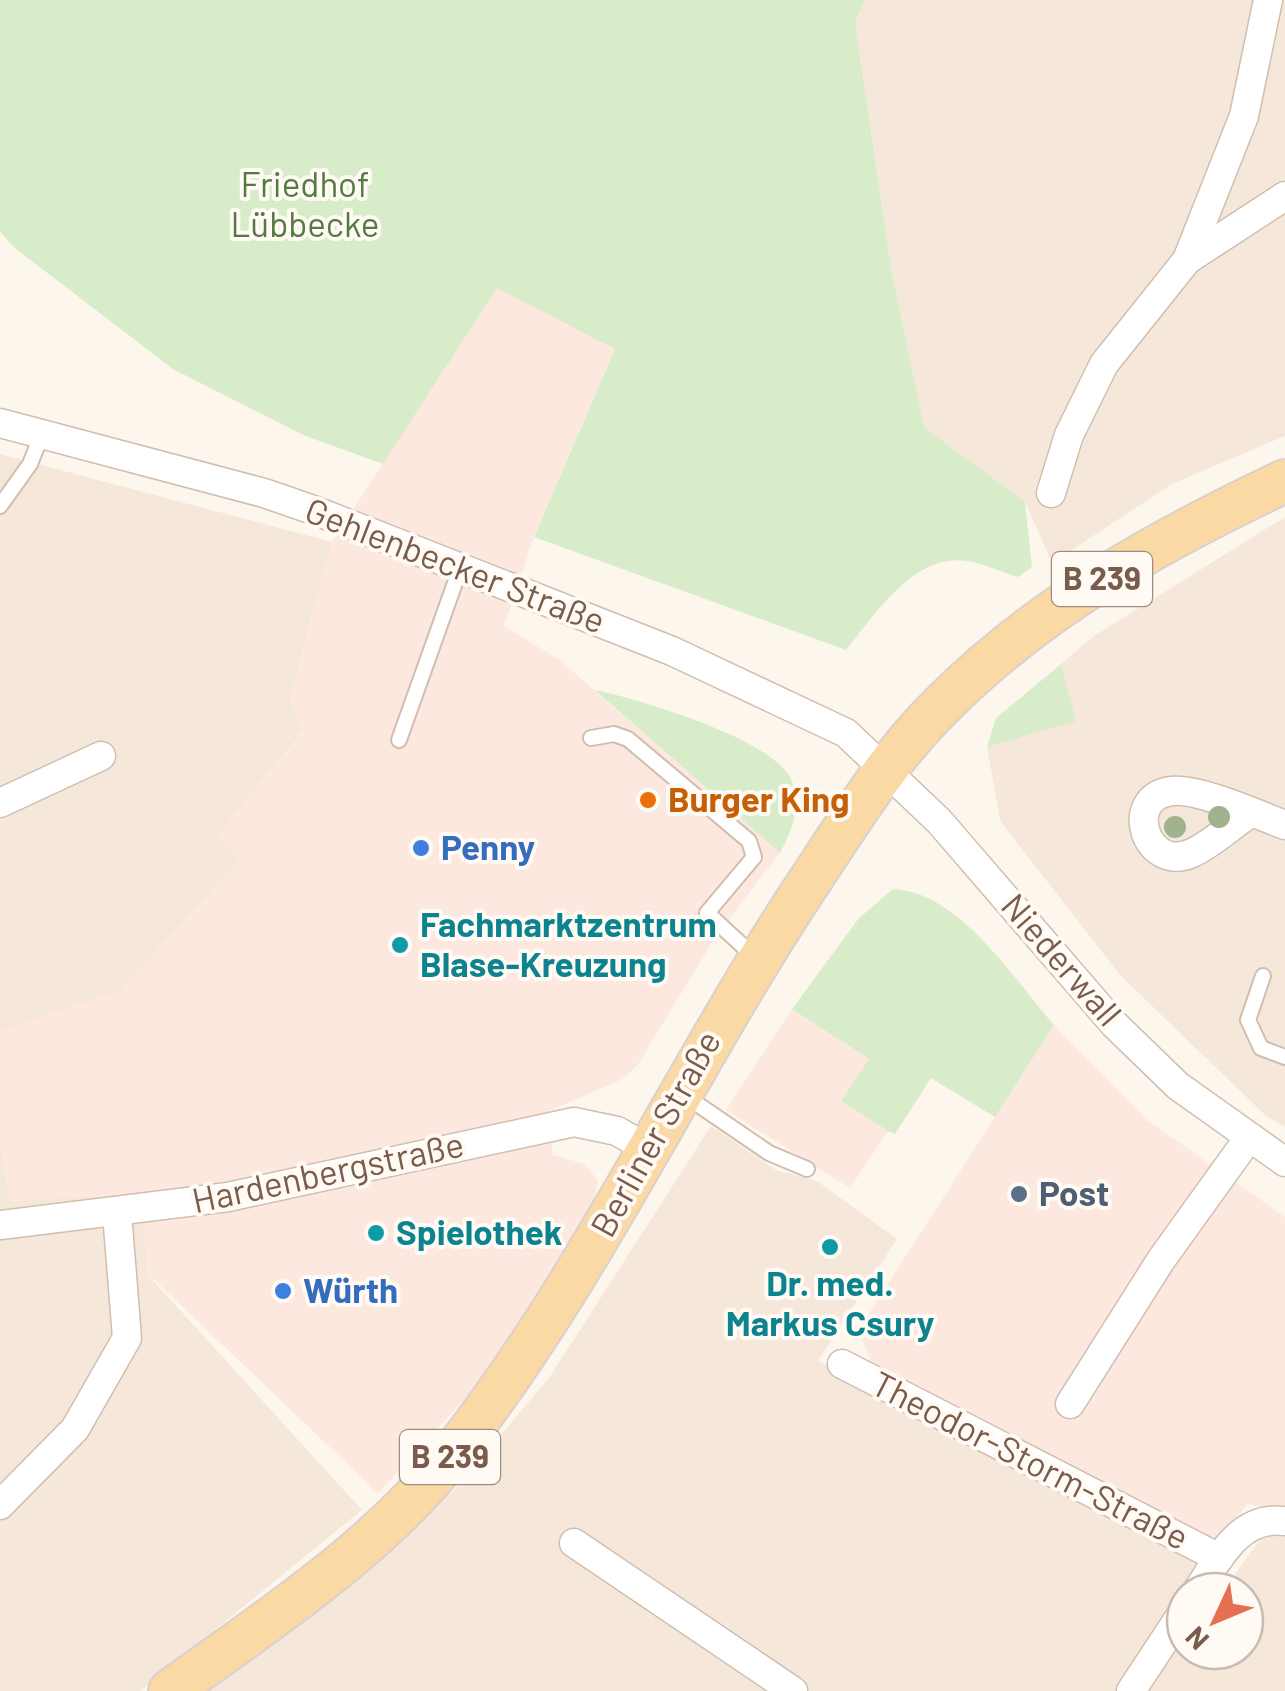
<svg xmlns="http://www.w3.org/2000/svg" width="1285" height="1691" font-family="Barlow,sans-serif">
  <rect width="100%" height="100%" fill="#fdf6ec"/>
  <g fill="#f5e8da" fill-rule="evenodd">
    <polygon points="865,0 1285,0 1285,436 1172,484 1052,563 1025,502 924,427 891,268 855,22"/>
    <polygon points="0,454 332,542 290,699 304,731 217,836 241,859 121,990 0,1031"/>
    <polygon points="1285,517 1285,1127 1266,1116 1120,975 1000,821 987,747 1075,721 1061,664 1094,636"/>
    <path d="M711 1126 776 1170 817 1181 897 1239 818 1361 1230 1581 1266 1532 1285 1535V1691H206L453 1491 549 1378ZM1185 1591H1245V1651H1185Z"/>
    <polygon points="0,1143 10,1201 142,1193 148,1275 362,1510 140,1691 0,1691"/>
  </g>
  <g fill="#fde8e0">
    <polygon points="497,288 615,348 534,537 504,626 561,661 780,853 716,936 637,1066 621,1080 549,1111 553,1155 584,1164 598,1180 593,1206 546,1285 471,1392 378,1493 148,1274 142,1193 10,1201 0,1143 0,1031 121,990 241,859 217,836 304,732 290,699 332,542"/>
    <polygon points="792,1009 869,1059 841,1101 888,1131 850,1188 726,1110"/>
    <polygon points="1054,1025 1147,1120 1285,1217 1285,1511 1247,1504 1217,1544 872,1365 859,1329"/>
  </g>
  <g fill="#d8ecc9">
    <path d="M0 0H865L855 22 891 268 924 427 1025 502 1032 567 1018 577C1001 572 983 563 966 561 914 553 874 616 846 650L534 537 615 349 497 288 383 464 303 435 173 369 16 249 0 232Z"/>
    <polygon points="1061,664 1076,721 987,747 996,718"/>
    <path d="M595 690C638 699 771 738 791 779 803 804 792 830 780 853Z"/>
    <path d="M893 889C959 892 1013 978 1054 1025L995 1117 931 1078 895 1134 888 1131 841 1101 869 1059 792 1009 859 918Z"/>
  </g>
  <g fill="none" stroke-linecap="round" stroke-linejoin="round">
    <g stroke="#d1beb0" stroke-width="18">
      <g id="lane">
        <polyline points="0,506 30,464 42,434"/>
        <polyline points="591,738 614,734 628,739 749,841 754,857 707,913 756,958"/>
        <polyline points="399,740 461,566"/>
        <polyline points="1263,976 1248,1020 1261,1048 1285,1057"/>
        <polyline points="684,1095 769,1153 807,1169"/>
      </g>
    </g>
    <g stroke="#d1beb0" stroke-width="31">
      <g id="street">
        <polyline points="1187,260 1244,116 1268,0"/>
        <polyline points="0,423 264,493 316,511 672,651 846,733 939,821 1114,1024 1178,1086 1285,1162"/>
        <polyline points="1051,493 1069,435 1104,364 1187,260 1285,196"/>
        <polyline points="0,803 101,756"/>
        <path d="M1250 813C1232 825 1212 844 1192 853 1146 874 1121 797 1172 791 1199 788 1258 815 1285 825"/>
        <polyline points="0,1225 228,1197 574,1122 617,1131 650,1150"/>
        <polyline points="842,1364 1219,1558"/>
        <polyline points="1070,1404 1161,1260 1248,1139"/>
        <polyline points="0,1505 75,1429 127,1338 117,1213"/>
        <polyline points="574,1543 793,1691"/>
        <path d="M1197 1591C1219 1558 1240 1515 1285 1521"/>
        <polyline points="1131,1691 1185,1609"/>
      </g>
    </g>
    <g stroke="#dad1cd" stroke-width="46">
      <path id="primary" d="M170 1691C268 1620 378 1549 453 1453 591 1277 683 1073 805 888 847 825 887 759 941 706 1039 607 1160 540 1285 481"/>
    </g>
    <use href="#lane" stroke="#fff" stroke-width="14"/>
    <use href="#street" stroke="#fff" stroke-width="28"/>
    <use href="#primary" stroke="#fbd9a5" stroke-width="42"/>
  </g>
  <g fill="#a0b28e">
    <circle cx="1219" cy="817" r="11"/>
    <circle cx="1175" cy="827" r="11"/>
  </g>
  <circle fill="#e8710a" stroke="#fffaf3" stroke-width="4" cx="648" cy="800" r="10"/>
  <g fill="#3f7fe0" stroke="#fffaf3" stroke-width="4">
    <circle cx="421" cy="848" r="10"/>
    <circle cx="283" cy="1291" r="10"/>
  </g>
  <g fill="#0f9aa8" stroke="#fffaf3" stroke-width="4">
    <circle cx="400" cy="945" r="10"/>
    <circle cx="376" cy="1233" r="10"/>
    <circle cx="830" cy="1247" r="10"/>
  </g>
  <circle fill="#5c6f8a" stroke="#fffaf3" stroke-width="4" cx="1019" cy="1194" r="10"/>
  <g text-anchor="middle" stroke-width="8" stroke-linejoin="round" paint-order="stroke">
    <g fill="#fffaf3" stroke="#a28b7f" stroke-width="2.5">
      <rect x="1052" y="552" width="100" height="54" rx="8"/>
      <rect x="400" y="1430" width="100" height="54" rx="8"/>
    </g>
    <g font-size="32" font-weight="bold" fill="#7a5c4d">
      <text x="1102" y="590">B 239</text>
      <text x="450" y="1468">B 239</text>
    </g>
    <g font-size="35" fill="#537a41" stroke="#fffaf3">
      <text x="305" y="197">Friedhof<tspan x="305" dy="40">Lübbecke</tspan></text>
    </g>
    <g font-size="35" fill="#7a5c4d" stroke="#fffaf3">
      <text transform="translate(455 566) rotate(21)" y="12">Gehlenbecker Straße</text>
      <text transform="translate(1061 960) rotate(49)" y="12">Niederwall</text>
      <text transform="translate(656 1134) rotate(-61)" y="12">Berliner Straße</text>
      <text transform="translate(328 1173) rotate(-12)" y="12">Hardenbergstraße</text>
      <text transform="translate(1030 1461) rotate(27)" y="12">Theodor-Storm-Straße</text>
    </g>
    <g font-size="35" font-weight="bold" fill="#c56008" stroke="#fffaf3" text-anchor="start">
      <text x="668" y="812">Burger King</text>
    </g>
    <g font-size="35" font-weight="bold" fill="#366cbe" stroke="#fffaf3" text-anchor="start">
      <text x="441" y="860">Penny</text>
      <text x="303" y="1303">Würth</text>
    </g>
    <g font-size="35" font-weight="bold" fill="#0d838f" stroke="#fffaf3" text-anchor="start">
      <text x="420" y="937">Fachmarktzentrum<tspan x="420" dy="40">Blase-Kreuzung</tspan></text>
      <text x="396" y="1245">Spielothek</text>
      <text x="830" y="1296" text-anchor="middle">Dr. med.<tspan x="830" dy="40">Markus Csury</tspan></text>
    </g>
    <g font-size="35" font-weight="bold" fill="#4e5e75" stroke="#fffaf3" text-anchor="start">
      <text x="1039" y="1206">Post</text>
    </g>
  </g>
  <g transform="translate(1215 1621) rotate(226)"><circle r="48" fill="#fffaf3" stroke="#cabbb1" stroke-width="2.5"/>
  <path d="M0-8L18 38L0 25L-18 38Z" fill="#e76f51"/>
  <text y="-15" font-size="28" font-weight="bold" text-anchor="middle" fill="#7a5c4d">N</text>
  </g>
</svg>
